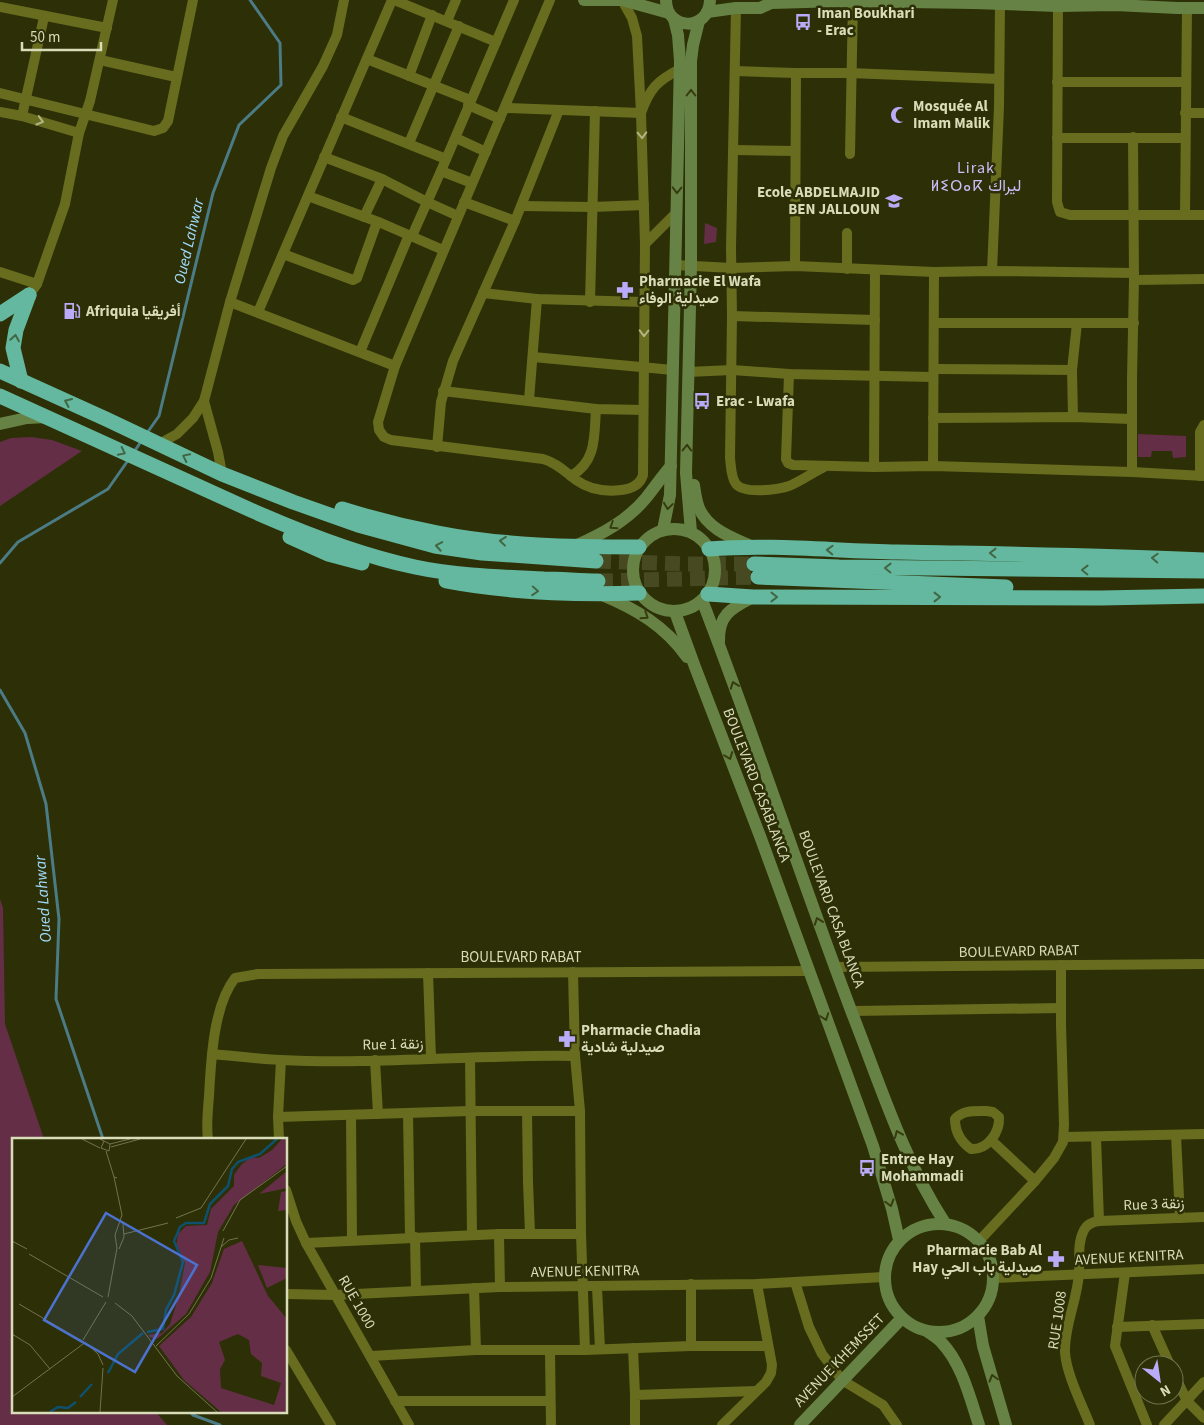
<svg xmlns="http://www.w3.org/2000/svg" width="1204" height="1425" font-family="'Source Sans 3',Vazirmatn,'Noto Sans Tifinagh',sans-serif">
  <rect width="100%" height="100%" fill="#2d2f06"/>
  <g fill="#642e47">
    <polygon points="705,223 717,228 716,242 704,244"/>
    <polygon points="1138,434 1186,436 1186,457 1173,458 1172,451 1152,451 1151,457 1138,457"/>
    <polygon points="31,437 52,440 82,451 0,506 0,442 11,438"/>
    <polygon points="0,899 3,908 5,1024 44,1139 14,1139 14,1411 155,1411 167,1425 0,1425"/>
  </g>
  <g fill="none" stroke-linecap="round" stroke-linejoin="round">
    <g stroke="#4b7b84" stroke-width="3">
      <polyline points="147,433 159,416 213,193 239,125 281,85 280,43 250,0"/>
      <polyline points="134,452 142,440"/>
      <polyline points="0,563 18,542 108,489 129,459"/>
      <polyline points="0,690 25,733 46,804 59,919 56,999 103,1139"/>
      <polyline points="189,1411 193,1415 220,1425"/>
    </g>
    <g stroke="#474921" stroke-width="15" stroke-dasharray="15 8" stroke-linecap="butt">
      <polyline points="596,561 686,564 754,564"/>
      <polyline points="598,581 758,577"/>
    </g>
    <g stroke="#676c1f" stroke-width="10">
      <polyline points="394,0 496,42"/>
      <path d="M550 0 395 366 378 422 379 430 384 437 391 440 543 459C557 463 565 472 576 480 590 490 605 492 621 490 631 489 640 485 643 475L645 244 641 113C650 88 657 81 680 69"/>
      <polyline points="1058,6 1057,202 1060,212 1070,215 1204,215"/>
      <polyline points="0,7 107,28"/>
      <polyline points="447,21 456,0"/>
      <polyline points="367,59 470,100"/>
      <polyline points="100,60 176,77"/>
      <polyline points="735,71 796,73 850,73 999,79"/>
      <polyline points="409,76 432,15"/>
      <polyline points="1057,82 1185,82"/>
      <polyline points="0,93 154,131 163,128 168,121 193,0"/>
      <polyline points="468,105 500,119"/>
      <polyline points="505,108 641,113 637,36 632,18 622,0"/>
      <polyline points="0,112 22,116 79,133"/>
      <polyline points="1185,113 1204,113"/>
      <polyline points="22,116 44,17"/>
      <polyline points="341,117 446,159"/>
      <polyline points="456,138 486,152"/>
      <polyline points="1057,138 1185,138"/>
      <polyline points="409,143 459,26"/>
      <polyline points="734,150 795,151"/>
      <polyline points="850,154 853,2"/>
      <polyline points="324,157 382,179 427,202 458,216"/>
      <polyline points="441,171 472,183"/>
      <polyline points="308,196 381,223 443,250"/>
      <polyline points="464,202 515,221"/>
      <polyline points="521,206 592,207 644,205"/>
      <polyline points="1185,215 1187,8"/>
      <polyline points="364,217 382,179"/>
      <polyline points="847,233 847,269"/>
      <polyline points="412,236 441,171 514,0"/>
      <polyline points="645,244 676,213"/>
      <polyline points="283,254 353,280 357,278 377,222"/>
      <polyline points="675,265 732,268 795,266 934,272 992,271 1134,273"/>
      <polyline points="795,266 796,73"/>
      <polyline points="992,271 999,107 1000,4"/>
      <polyline points="0,272 37,284"/>
      <polyline points="1134,280 1204,279"/>
      <polyline points="483,293 537,299 644,302"/>
      <polyline points="29,295 37,284 65,204 79,133 90,101 113,0"/>
      <polyline points="230,302 395,366"/>
      <polyline points="590,302 595,111"/>
      <polyline points="258,312 392,0"/>
      <polyline points="732,316 731,248 736,8"/>
      <polyline points="934,323 1134,323"/>
      <polyline points="360,352 409,235"/>
      <polyline points="533,357 673,370"/>
      <polyline points="934,369 1072,370"/>
      <polyline points="688,372 732,370 789,374 933,377"/>
      <polyline points="789,374 786,459 788,463 793,465 874,467 933,466 1132,472 1204,476"/>
      <polyline points="443,391 596,409 643,410"/>
      <polyline points="529,400 537,299"/>
      <polyline points="204,401 218,452 222,474"/>
      <polyline points="1073,417 1072,370 1077,323"/>
      <polyline points="933,418 1073,417 1132,419"/>
      <polyline points="159,444 177,434 193,418 204,401 230,302 271,168 283,136 323,66 337,35 344,0"/>
      <polyline points="437,447 441,402 453,361 515,221 559,110"/>
      <polyline points="933,466 934,272"/>
      <path d="M824 467C812 473 801 481 789 486 777 490 744 494 736 484 731 478 731 466 730 458L732 316 875 320"/>
      <polyline points="874,467 875,270"/>
      <polyline points="1132,472 1132,379 1134,280 1133,137"/>
      <path d="M571 476C597 461 594 436 596 409"/>
      <polyline points="1200,476 1200,432 1204,425"/>
      <polyline points="834,967 1204,964"/>
      <polyline points="428,973 431,1058"/>
      <polyline points="852,1011 1061,1008"/>
      <path d="M212 1054C235 1056 258 1059 280 1060 378 1065 477 1054 575 1056"/>
      <polyline points="470,1058 472,1235"/>
      <polyline points="375,1060 378,1114"/>
      <polyline points="527,1111 528,1182 530,1233"/>
      <path d="M986 1111 993 1112 999 1117C1000 1133 987 1150 971 1149 961 1142 955 1132 955 1119 963 1110 974 1111 986 1111Z"/>
      <polyline points="408,1113 410,1237"/>
      <polyline points="351,1115 352,1240"/>
      <polyline points="278,1117 470,1111 580,1111"/>
      <polyline points="1176,1135 1180,1218"/>
      <polyline points="1064,1137 1204,1134"/>
      <polyline points="1096,1137 1099,1221"/>
      <path d="M208 1139C206 1125 208 1110 209 1096 211 1062 213 1006 235 978L258 974 808 971"/>
      <polyline points="279,1139 278,1117 281,1060"/>
      <polyline points="991,1140 1035,1181"/>
      <polyline points="286,1190 296,1221 306,1243 409,1425"/>
      <polyline points="499,1234 500,1287"/>
      <polyline points="415,1237 416,1290"/>
      <polyline points="979,1241 1035,1181 1054,1158 1063,1142 1064,1124 1061,1025 1061,965"/>
      <polyline points="306,1243 499,1234 581,1234"/>
      <polyline points="1125,1273 1115,1346 1147,1425"/>
      <polyline points="995,1278 1204,1269"/>
      <polyline points="795,1282 809,1327 822,1354 842,1380 883,1405 897,1425"/>
      <polyline points="597,1287 600,1349"/>
      <polyline points="474,1288 476,1350"/>
      <polyline points="286,1294 335,1295 500,1287 757,1284 884,1277"/>
      <polyline points="1152,1325 1170,1365"/>
      <polyline points="1117,1327 1204,1324"/>
      <polyline points="691,1346 691,1284"/>
      <polyline points="633,1348 635,1395"/>
      <polyline points="286,1350 331,1425"/>
      <polyline points="585,1350 691,1346 768,1346"/>
      <polyline points="550,1351 551,1425"/>
      <polyline points="371,1356 476,1350 585,1350 581,1234 580,1111 575,1056 573,972"/>
      <polyline points="1174,1374 1187,1401 1204,1418"/>
      <polyline points="395,1401 550,1401"/>
      <polyline points="635,1425 635,1395 756,1391"/>
      <polyline points="722,1425 766,1382 771,1373 772,1365 757,1284"/>
      <path d="M1090 1425C1082 1405 1066 1373 1065 1352 1064 1325 1078 1299 1079 1272 1080 1259 1077 1243 1084 1230 1087 1224 1092 1222 1099 1221L1204 1217"/>
      <polyline points="1164,1425 1204,1382"/>
    </g>
    <g stroke="#668345" stroke-width="12">
      <polyline points="584,0 624,0"/>
      <polyline points="622,0 669,13"/>
      <path d="M666 0C666 31 709 32 710 0"/>
      <polyline points="707,12 736,8 760,8 771,3 840,1 974,3 1058,6 1115,5 1177,8 1204,8"/>
      <polyline points="0,424 27,418 47,417"/>
      <path d="M694 485C695 492 696 501 699 508 708 530 734 538 753 547"/>
      <circle cx="674" cy="570" r="41"/>
      <polyline points="663,530 670,495 680,61 678,35 674,19"/>
      <polyline points="691,532 686,473 691,265 691,61 693,45 699,21"/>
      <path d="M575 546C602 534 627 521 646 498 655 487 662 476 671 466"/>
      <path d="M602 595C636 609 665 626 687 657"/>
      <path d="M702 600C755 737 800 876 852 1013 880 1084 903 1159 945 1223"/>
      <polyline points="675,612 695,667 760,836 873,1146 892,1209 899,1240"/>
      <path d="M719 642C718 614 732 608 753 597"/>
      <circle cx="939" cy="1278" r="54"/>
      <polyline points="978,1316 983,1346 1006,1425"/>
      <path d="M927 1331C932 1335 938 1338 942 1343 962 1364 970 1398 979 1425"/>
      <polyline points="800,1425 902,1318"/>
    </g>
    <g stroke="#63b89f" stroke-width="15">
      <polyline points="0,314 29,295"/>
      <polyline points="0,371 106,419 222,474 293,502 358,525 435,546 482,553 596,561"/>
      <polyline points="21,381 13,348 16,330 29,295"/>
      <path d="M0 396 253 511C305 534 359 555 415 567 457 576 502 577 544 579 562 579 580 581 598 581"/>
      <path d="M342 509C374 519 406 527 438 533 504 546 572 547 639 547"/>
      <polyline points="290,537 328,554 362,563"/>
      <path d="M709 549C772 544 835 551 898 552 1000 554 1102 555 1204 560"/>
      <polyline points="754,564 839,567 1204,571"/>
      <polyline points="758,577 1006,587"/>
      <path d="M446 581C509 593 575 595 639 593"/>
      <polyline points="708,594 753,597 1101,598 1204,596"/>
    </g>
  </g>
  <defs><path id="oneway-chevron" d="M-2-3.5L2.5 0L-2 3.5" fill="none" stroke-width="1.6" stroke-linecap="round" stroke-linejoin="round" transform="scale(1.25)"/></defs>
  <g stroke="#363c0f">
    <use href="#oneway-chevron" transform="translate(691 93) rotate(-90)"/>
    <use href="#oneway-chevron" transform="translate(677 190) rotate(91)"/>
    <use href="#oneway-chevron" transform="translate(687 448) rotate(-89)"/>
    <use href="#oneway-chevron" transform="translate(668 506) rotate(98)"/>
    <use href="#oneway-chevron" transform="translate(613 526) rotate(147)"/>
    <use href="#oneway-chevron" transform="translate(645 616) rotate(33)"/>
    <use href="#oneway-chevron" transform="translate(734 685) rotate(-110)"/>
    <use href="#oneway-chevron" transform="translate(729 756) rotate(69)"/>
    <use href="#oneway-chevron" transform="translate(818 921) rotate(-110)"/>
    <use href="#oneway-chevron" transform="translate(825 1017) rotate(70)"/>
    <use href="#oneway-chevron" transform="translate(898 1134) rotate(-113)"/>
    <use href="#oneway-chevron" transform="translate(890 1203) rotate(74)"/>
    <use href="#oneway-chevron" transform="translate(993 1378) rotate(-106)"/>
  </g>
  <g stroke="#b0b582">
    <use href="#oneway-chevron" transform="translate(40 121) rotate(16)"/>
    <use href="#oneway-chevron" transform="translate(642 135) rotate(88)"/>
    <use href="#oneway-chevron" transform="translate(644 333) rotate(91)"/>
  </g>
  <g stroke="#436643">
    <use href="#oneway-chevron" transform="translate(15 338) rotate(-81)"/>
    <use href="#oneway-chevron" transform="translate(68 402) rotate(-156)"/>
    <use href="#oneway-chevron" transform="translate(122 452) rotate(26)"/>
    <use href="#oneway-chevron" transform="translate(186 457) rotate(-154)"/>
    <use href="#oneway-chevron" transform="translate(503 541) rotate(-174)"/>
    <use href="#oneway-chevron" transform="translate(439 546) rotate(-170)"/>
    <use href="#oneway-chevron" transform="translate(830 550) rotate(-178)"/>
    <use href="#oneway-chevron" transform="translate(993 553) rotate(-179)"/>
    <use href="#oneway-chevron" transform="translate(1155 558) rotate(-177)"/>
    <use href="#oneway-chevron" transform="translate(888 568) rotate(-179)"/>
    <use href="#oneway-chevron" transform="translate(1085 570) rotate(-179)"/>
    <use href="#oneway-chevron" transform="translate(535 591) rotate(4)"/>
    <use href="#oneway-chevron" transform="translate(774 597)"/>
    <use href="#oneway-chevron" transform="translate(937 597)"/>
  </g>
  <defs>
    <g id="bus-bare" transform="scale(1.35)"><path d="M-5-6H5V4H4V6H2V4H-2V6H-4V4H-5ZM-3.5-4V0h7V-4ZM-3.5 1.2v1.5H-2V1.2ZM2 1.2v1.5H3.5V1.2Z" fill="#b9abf7" stroke="#2d2f06" stroke-width="2.5" paint-order="stroke"/></g>
    <g id="mosque-bare" transform="scale(1.35)"><path d="M3.5-4.9A6 6 0 1 0 3.5 4.9A5 5 0 1 1 3.5-4.9Z" fill="#b9abf7" stroke="#2d2f06" stroke-width="2.5" paint-order="stroke"/></g>
    <g id="school-bare" transform="scale(1.35)"><path d="M0-5L7-2L0 1L-7-2ZM-4 1L0 2.5L4 1V4Q0 6-4 4Z" fill="#b9abf7" stroke="#2d2f06" stroke-width="2.5" paint-order="stroke"/></g>
    <g id="pharmacy-bare" transform="scale(1.35)"><path d="M-2-6h4v4h4v4h-4v4h-4v-4h-4v-4h4Z" fill="#b9abf7" stroke="#2d2f06" stroke-width="2.5" paint-order="stroke"/></g>
    <g id="fuel-bare" transform="scale(1.35)"><path d="M-5.5-6h7V0h2V4h1.3V-2.5L3-4.5l.8-.8L6-3V5H2.5V1h-1V6h-7ZM-4.2-4.7v3.2H.2V-4.7Z" fill="#b9abf7" stroke="#2d2f06" stroke-width="2.5" paint-order="stroke"/></g>
  </defs>
  <g fill-rule="evenodd">
    <use href="#bus-bare" x="803" y="22"/>
    <use href="#mosque-bare" x="899" y="115"/>
    <use href="#school-bare" x="894" y="201"/>
    <use href="#pharmacy-bare" x="625" y="290"/>
    <use href="#fuel-bare" x="72" y="311"/>
    <use href="#bus-bare" x="702" y="401"/>
    <use href="#pharmacy-bare" x="567" y="1039"/>
    <use href="#bus-bare" x="867" y="1168"/>
    <use href="#pharmacy-bare" x="1056" y="1259"/>
  </g>
  <g text-anchor="middle" stroke-width="5" stroke-linejoin="round" paint-order="stroke">
    <g font-size="15" font-weight="bold" fill="#d8dcb8" stroke="#2d2f06" text-anchor="start">
      <text x="817" y="18">Iman Boukhari<tspan x="817" dy="17">- Erac</tspan></text>
      <text x="913" y="111">Mosquée Al<tspan x="913" dy="17">Imam Malik</tspan></text>
      <text x="880" y="197" text-anchor="end">Ecole ABDELMAJID<tspan x="880" dy="17">BEN JALLOUN</tspan></text>
      <text x="639" y="286">Pharmacie El Wafa<tspan x="639" dy="17">صيدلية الوفاء</tspan></text>
      <text x="86" y="316">Afriquia أفريقيا</text>
      <text x="716" y="406">Erac - Lwafa</text>
      <text x="581" y="1035">Pharmacie Chadia<tspan x="581" dy="17">صيدلية شادية</tspan></text>
      <text x="881" y="1164">Entree Hay<tspan x="881" dy="17">Mohammadi</tspan></text>
      <text x="1042" y="1255" text-anchor="end">Pharmacie Bab Al<tspan x="1042" dy="17">Hay صيدلية باب الحي</tspan></text>
    </g>
    <g font-size="15" fill="#d8dcb8" stroke="#2d2f06">
      <text transform="translate(757 785) rotate(69)" y="5">BOULEVARD CASABLANCA</text>
      <text transform="translate(832 909) rotate(70)" y="5">BOULEVARD CASA BLANCA</text>
      <text transform="translate(1019 951) rotate(-1)" y="5">BOULEVARD RABAT</text>
      <text x="521" y="962">BOULEVARD RABAT</text>
      <text transform="translate(393 1044) rotate(-1)" y="5">Rue 1 زنقة</text>
      <text transform="translate(1154 1204) rotate(-2)" y="5">Rue 3 زنقة</text>
      <text transform="translate(1129 1257) rotate(-3)" y="5">AVENUE KENITRA</text>
      <text transform="translate(585 1271) rotate(-1)" y="5">AVENUE KENITRA</text>
      <text transform="translate(357 1302) rotate(60)" y="5">RUE 1000</text>
      <text transform="translate(1057 1320) rotate(-82)" y="5">RUE 1008</text>
      <text transform="translate(839 1360) rotate(-46)" y="5">AVENUE KHEMSSET</text>
    </g>
    <g font-size="16" letter-spacing="1" fill="#c9bff9" stroke="#2d2f06">
      <text x="976" y="173">Lirak<tspan x="976" dy="18">ⵍⵉⵔⴰⴽ ليراك</tspan></text>
    </g>
    <g font-size="16" font-style="italic" fill="#9fdbfc" stroke="#2d2f06">
      <text transform="translate(188 241) rotate(-77)" y="6">Oued Lahwar</text>
      <text transform="translate(42 899) rotate(-94)" y="6">Oued Lahwar</text>
    </g>
  </g>
  <g transform="translate(12 1138)">
    <rect width="275" height="275" fill="#2d2f06"/>
    <path d="M270 1H275V26L222 67 206 94 198 134 174 176 145 201 138 199 136 197 150 195 158 186 167 157 173 125 164 108 166 96 174 88 195 87 199 71 222 48V37L229 27 239 19 247 20 260 12ZM275 33V50L247 56ZM275 53V72L266 73 269 54ZM230 103 256 158 275 181V274H209L172 242 147 208 179 179 200 145 212 111ZM226 196 237 202 239 216 250 225 249 238 269 245 262 267 209 250 208 231 213 222 207 204ZM246 127 275 130V140L255 150Z" fill="#642e47" fill-rule="evenodd"/>
    <path fill="none" stroke="#0e516e" stroke-width="2.5" d="M135 194 151 191 154 172 162 157 171 124 162 103 168 89 174 85H192L198 66 216 48 220 31 226 24 248 16 265 1M96 235 106 216 131 195M68 259 80 246M38 274 46 269 56 270 64 264"/>
    <path fill="none" stroke="#71744d" stroke-width="1" d="M70 1 88 10M88 1 98 6 97 13 89 10 92 3M98 6 118 1M99 9 128 1M94 13 102 39M164 80 189 70 234 1M211 93 228 62 275 28M112 96 156 85M0 103 15 111M209 109 217 102 226 100M107 111 112 99 111 86M17 116 91 159M96 159 105 110 103 97 110 77 102 39 105 40M103 165 120 178 165 238 205 274M7 166 70 203M0 196 18 207 38 231M71 202 94 164M73 204 86 216 91 227M144 208 177 176 199 140 212 100M0 259 71 206M88 274 91 230"/>
    <path fill="#4c72d0" fill-opacity="0.15" stroke="#4c72d0" stroke-width="2.5" d="M94 75 185 127 123 234 32 182Z"/>
    <rect width="275" height="275" fill="none" stroke="#d8dcb8" stroke-width="2.5"/>
  </g>
  <g transform="translate(1159 1380) rotate(150)"><circle r="24" fill="#2d2f06" stroke="#71744d"/>
  <path d="M0-4L9 19L0 12L-9 19Z" fill="#b9abf7"/>
  <text y="-8" font-size="14" font-weight="bold" text-anchor="middle" fill="#d8dcb8">N</text>
  </g>
  <path d="M22 42v8h79v-8" fill="none" stroke="#d8dcb8" stroke-width="2.5"/>
  <text x="30" y="42" font-size="15" fill="#d8dcb8" stroke="#2d2f06" stroke-width="4" paint-order="stroke">50 m</text>
</svg>
